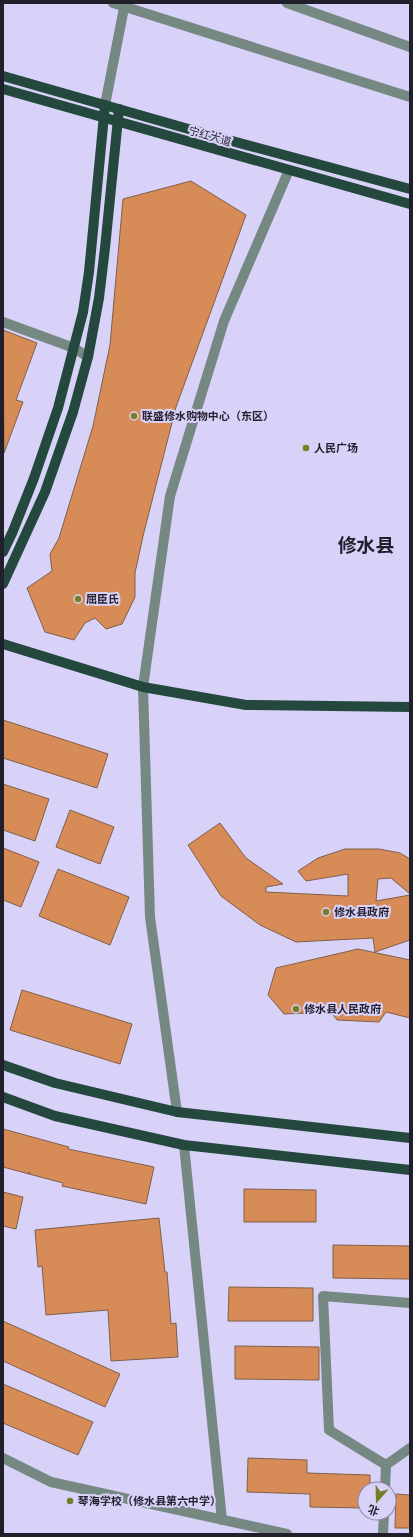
<svg xmlns="http://www.w3.org/2000/svg" width="413" height="1537" font-family="Poppins,'Noto Sans SC',sans-serif">
  <rect width="100%" height="100%" fill="#d8d1f8"/>
  <g fill="#d78c58" stroke="#805f4a">
    <polygon points="191,181 246,215 176,407 143,536 135,573 135,597 122,624 106,629 95,618 85,623 74,640 45,632 27,588 52,571 50,554 59,538 93,426 110,345 123,199"/>
    <polygon points="3,330 37,343 16,400 23,402 4,453"/>
    <polygon points="3,720 108,754 97,788 3,758"/>
    <polygon points="3,784 49,799 35,841 3,830"/>
    <polygon points="70,810 114,827 100,864 56,847"/>
    <polygon points="220,823 246,858 283,884 266,887 266,892 348,896 348,874 306,881 298,871 318,858 345,849 379,849 400,853 410,859 410,894 391,878 378,879 376,901 410,895 410,940 375,952 373,938 296,942 260,925 221,896 188,845"/>
    <polygon points="3,848 39,862 21,907 3,900"/>
    <polygon points="58,869 129,897 110,945 39,916"/>
    <polygon points="358,949 410,960 410,1018 386,1012 379,1022 337,1020 331,1012 284,1014 268,995 276,968"/>
    <polygon points="22,990 132,1024 120,1064 10,1030"/>
    <polygon points="3,1129 69,1147 68,1149 154,1167 146,1204 62,1186 63,1183 29,1174 29,1172 29,1174 3,1167"/>
    <polygon points="244,1189 316,1190 316,1222 244,1222"/>
    <polygon points="3,1192 23,1197 16,1229 3,1226"/>
    <polygon points="159,1218 165,1272 167,1272 171,1324 176,1323 178,1357 111,1361 108,1310 46,1315 42,1266 38,1267 35,1230"/>
    <polygon points="333,1245 410,1246 410,1279 333,1278"/>
    <polygon points="229,1287 313,1288 313,1321 228,1321"/>
    <polygon points="3,1321 120,1374 105,1407 3,1361"/>
    <polygon points="235,1346 319,1347 319,1380 235,1379"/>
    <polygon points="3,1384 93,1422 78,1455 3,1423"/>
    <polygon points="248,1458 307,1460 307,1473 370,1475 370,1489 365,1489 365,1508 310,1507 310,1494 247,1492"/>
    <polygon points="396,1494 410,1495 410,1528 395,1528"/>
  </g>
  <g fill="none" stroke-linecap="round" stroke-linejoin="round">
    <g stroke="#758882" stroke-width="10">
      <polyline points="113,3 410,97"/>
      <polyline points="287,3 410,47"/>
      <polyline points="105,105 125,3"/>
      <polyline points="3,322 74,348 88,357"/>
      <polyline points="177,1112 150,917 143,687 170,496 224,321 289,170"/>
      <polyline points="184,1145 222,1520"/>
      <polyline points="3,1458 51,1482 287,1534"/>
      <polyline points="386,1465 329,1430 323,1296 410,1303"/>
      <polyline points="386,1465 410,1448"/>
      <polyline points="385,1489 386,1465"/>
      <polyline points="383,1534 384,1513"/>
    </g>
    <g stroke="#24483e" stroke-width="10">
      <polyline points="3,76 206,134 410,189"/>
      <polyline points="3,89 410,204"/>
      <polyline points="3,552 13,531 34,478 58,408 83,312 89,272 105,105"/>
      <polyline points="3,584 45,492 73,412 88,357 99,298 105,248 119,109"/>
      <polyline points="3,644 143,687 246,705 410,707"/>
      <polyline points="3,1065 55,1083 177,1112 410,1138"/>
      <polyline points="3,1097 55,1116 184,1145 410,1170"/>
    </g>
  </g>
  <g fill="#757d27" stroke="#d8d1f8" stroke-width="1.5">
    <circle cx="134" cy="416" r="4"/>
    <circle cx="306" cy="448" r="4"/>
    <circle cx="78" cy="599" r="4"/>
    <circle cx="326" cy="912" r="4"/>
    <circle cx="296" cy="1009" r="4"/>
    <circle cx="70" cy="1501" r="4"/>
  </g>
  <g text-anchor="middle" stroke-width="4" stroke-linejoin="round" paint-order="stroke">
    <g font-size="11" fill="#221f2d" stroke="#d8d1f8">
      <text transform="translate(210 136) rotate(16)" y="4">宁红大道</text>
    </g>
    <g font-size="11" font-weight="bold" fill="#221f2d" stroke="#d8d1f8" text-anchor="start">
      <text x="142" y="420">联盛修水购物中心（东区）</text>
      <text x="314" y="452">人民广场</text>
      <text x="86" y="603">屈臣氏</text>
      <text x="334" y="916">修水县政府</text>
      <text x="304" y="1013">修水县人民政府</text>
      <text x="78" y="1505">琴海学校（修水县第六中学）</text>
    </g>
    <g font-size="19" font-weight="bold" fill="#221f2d" stroke="#d8d1f8">
      <text x="366" y="552">修水县</text>
    </g>
  </g>
  <rect width="413" height="1537" fill="none" stroke="#221f2d" stroke-width="8"/>
  <g transform="translate(377 1501) rotate(200)"><circle r="19" fill="#d8d1f8" stroke="#8f8aa7"/>
  <path d="M0-3L7 15L0 10L-7 15Z" fill="#757d27"/>
  <text y="-6" font-size="11" font-weight="bold" text-anchor="middle" fill="#221f2d">北</text>
  </g>
</svg>
